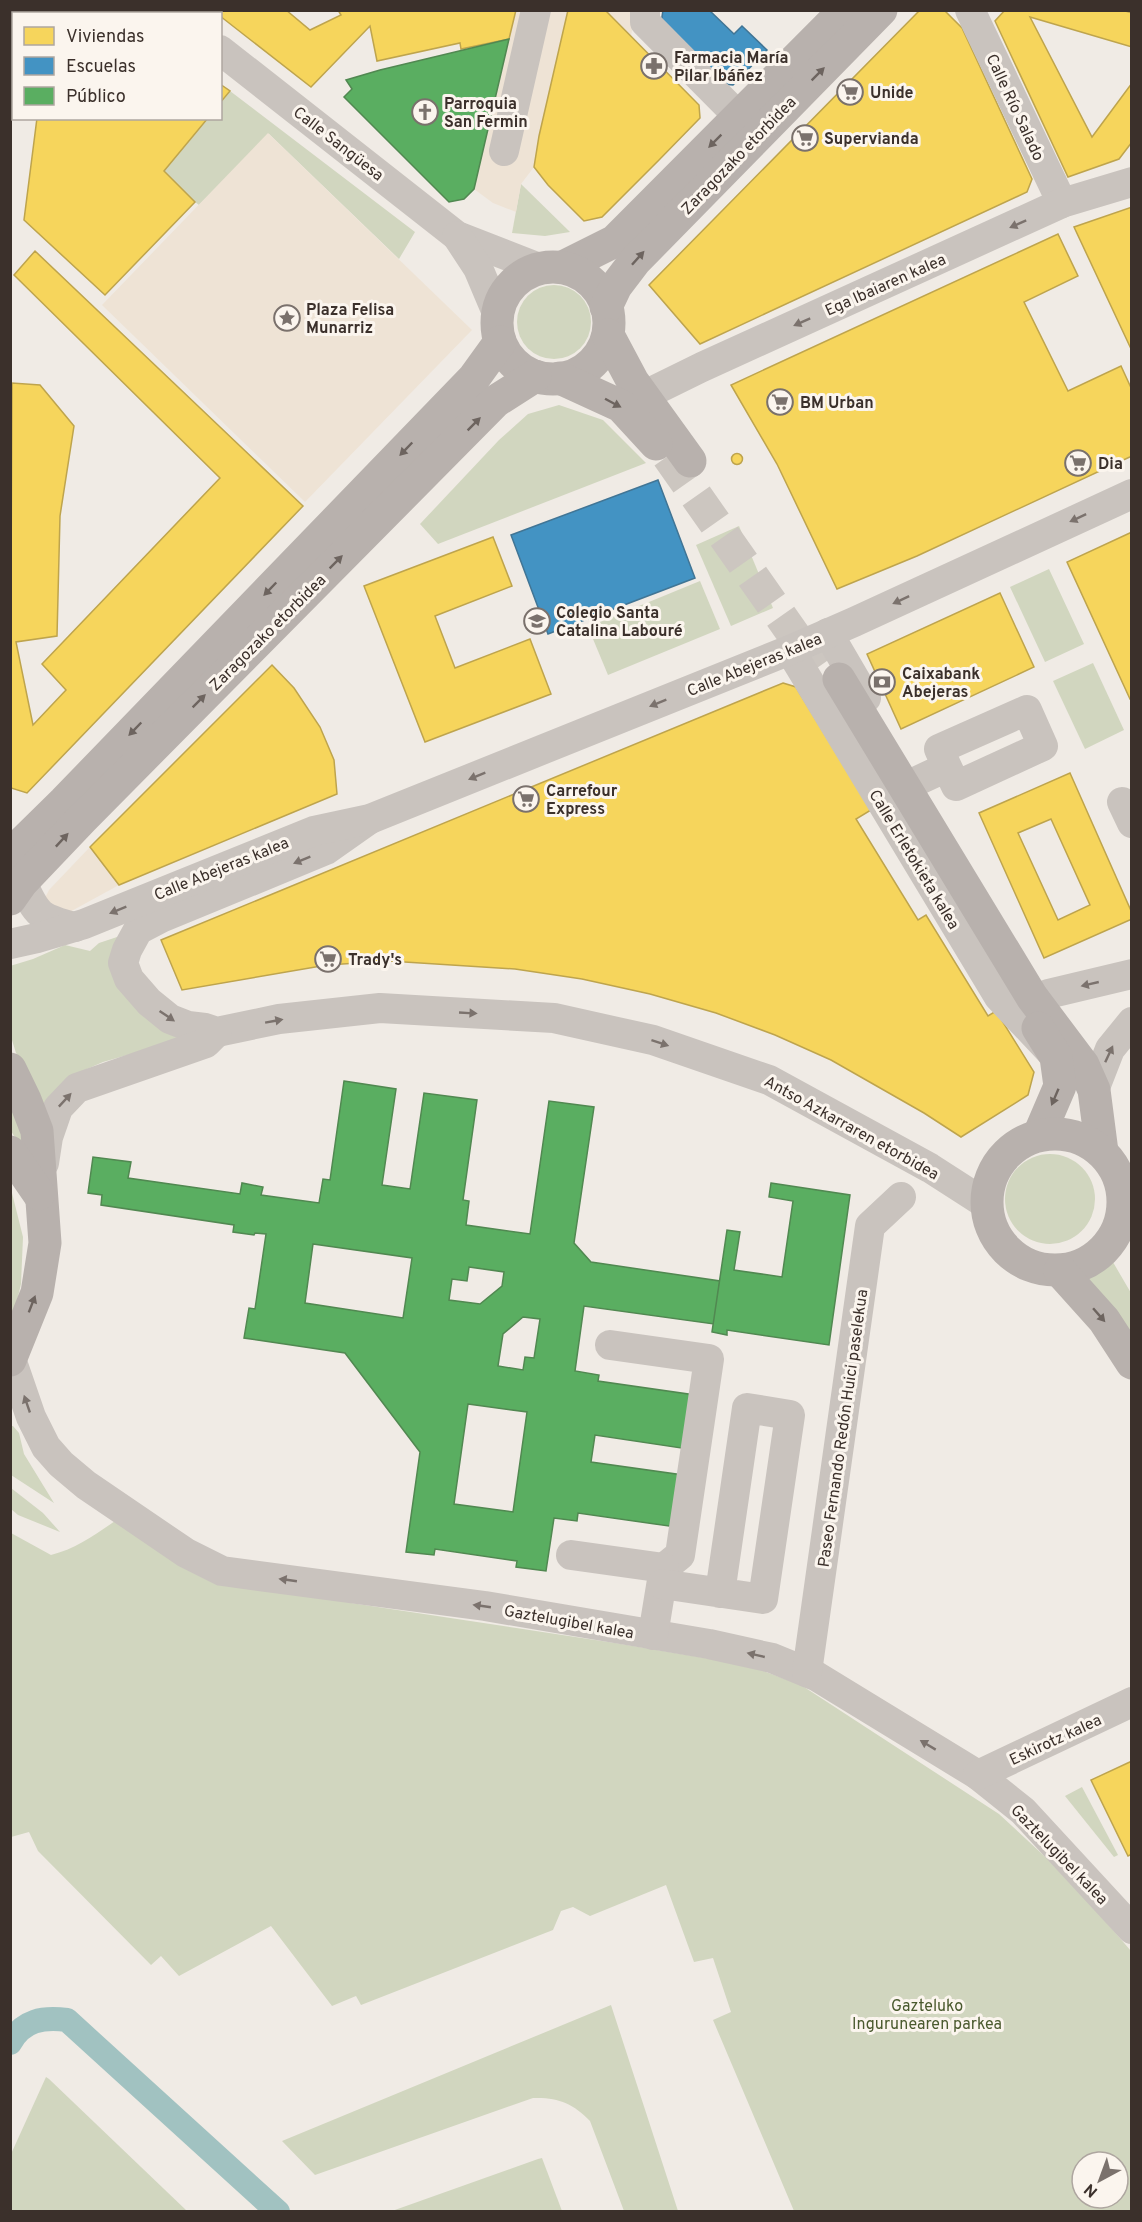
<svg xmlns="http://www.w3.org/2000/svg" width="1142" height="2222" font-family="Overpass,sans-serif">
  <rect width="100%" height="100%" fill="#f0ebe5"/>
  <g fill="#d1d6bf" fill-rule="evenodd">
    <polygon points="230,91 415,232 399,259 269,134 199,205 195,202 164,171 208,119 220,118 221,103"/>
    <polygon points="521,184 570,232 545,236 512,233"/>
    <circle cx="554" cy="322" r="37"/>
    <polygon points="559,405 603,420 646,463 438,544 420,524 499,440 528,414"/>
    <polygon points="739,526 773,608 731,626 696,545"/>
    <polygon points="1049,569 1084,644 1045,662 1010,587"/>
    <polygon points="700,581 720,629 608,675 588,627"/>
    <polygon points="1093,663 1124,730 1085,749 1053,681"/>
    <polygon points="138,930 129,979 190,1037 103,1062 71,1076 43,1109 33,1082 16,1053 11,1037 10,966 33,959 65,945 90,951 99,943"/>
    <polygon points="10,1094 18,1107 26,1155 11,1131"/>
    <circle cx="1050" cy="1199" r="45"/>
    <polygon points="10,1185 23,1237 21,1284 11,1326"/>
    <polygon points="1110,1257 1131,1293 1131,1341 1080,1277 1094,1270"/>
    <polygon points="11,1426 13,1426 19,1433 24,1454 54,1503 11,1475"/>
    <polygon points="11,1488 43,1513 60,1532 18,1515 11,1509"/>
    <path d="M115 1521 351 1603 615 1643 747 1665 801 1685 999 1814 1068 1878 1131 1951V2211H794L713 2020 731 2012 713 1958 694 1962 666 1885 590 1916 573 1907 561 1911 553 1930 361 2005 356 1996 332 2006 271 1926 179 1976 161 1956 151 1965 38 1851 29 1832 11 1837V1533L51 1555C75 1549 95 1535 115 1521ZM1082 2162H1118V2198H1082Z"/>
    <polygon points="1082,1787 1118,1855 1114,1857 1065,1796"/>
    <path d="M611 2005 678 2211H624L590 2121C573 2103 557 2097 533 2098L315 2175 282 2141Z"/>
    <polygon points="46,2077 49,2079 187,2211 11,2211 11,2154"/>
    <polygon points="542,2158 562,2211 392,2211 538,2159"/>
  </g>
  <g fill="#eee3d5">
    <polygon points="516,11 568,11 539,136 534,167 521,184 516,212 493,203 474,189"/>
    <polygon points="605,11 636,11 631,36"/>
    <polygon points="268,133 472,330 305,502 102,305"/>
    <polygon points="90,847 119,885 66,914 47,906 46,896 49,890"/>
  </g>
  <g fill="#f6d55c" stroke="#bea44d" stroke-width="1.5" fill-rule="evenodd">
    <polygon points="50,10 127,10 130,14 50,14"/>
    <polygon points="213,10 286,10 310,30 341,15 338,10 516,10 509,39 461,49 460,43 377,61 370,26 311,87 220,16 220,14"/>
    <polygon points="568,10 605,10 699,105 700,118 659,160 602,217 584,221 548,185 534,167 539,136"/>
    <polygon points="920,10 944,10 962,28 1032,179 1027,192 700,344 649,285"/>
    <polygon points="1005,10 1122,10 1132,13 1132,47 1030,17 1092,137 1132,83 1132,142 1119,159 1068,177 995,21"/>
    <polygon points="220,84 230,91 220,103"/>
    <polygon points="37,118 208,118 164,171 195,202 105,295 24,220"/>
    <polygon points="1132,207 1132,351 1074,227"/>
    <polygon points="1058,234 1078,276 1024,302 1068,391 1121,366 1132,390 1132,456 917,556 837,589 777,464 731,385"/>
    <polygon points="35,251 303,506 27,793 11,788 10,782 12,383 40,385 74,426 60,516 57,636 16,642 33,725 66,690 42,664 220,478 14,275"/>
    <circle cx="737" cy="459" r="5.5"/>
    <polygon points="1132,532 1132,698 1130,699 1067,562"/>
    <polygon points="493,537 512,586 435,616 455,668 530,639 551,694 425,742 364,586"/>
    <polygon points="1000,593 1034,667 901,729 867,654"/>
    <polygon points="272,665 294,688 320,727 334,760 337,794 119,885 90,847"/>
    <polygon points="783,683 796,687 871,810 856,819 918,920 926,915 988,1016 996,1011 1034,1072 1028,1095 961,1137 924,1113 831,1060 775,1035 716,1013 650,994 582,979 515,969 389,961 327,965 182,990 161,940"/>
    <path d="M1070 773 1132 913V919L1044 958 979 813ZM1051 819 1090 905 1058 920 1018 833Z"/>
    <polygon points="1132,1761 1132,1854 1128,1856 1091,1780"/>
  </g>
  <g fill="#4393c3" stroke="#417595" stroke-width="1.5">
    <polygon points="663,10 709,10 734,34 742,26 767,50 733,85 723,84 661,24"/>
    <polygon points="658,480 695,578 548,634 511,535"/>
  </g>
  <g fill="#5aae61" stroke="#518851" stroke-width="1.5" fill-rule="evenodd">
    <polygon points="509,39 474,189 464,199 449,202 344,97 352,89 346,80 380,70"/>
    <path d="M344 1081 396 1089 382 1185 410 1189 424 1093 477 1100 463 1200 469 1201 466 1225 530 1234 549 1101 594 1107 574 1243 591 1262 720 1281 714 1324 584 1306 575 1371 599 1375 598 1381 695 1395 688 1449 595 1435 591 1462 683 1475 676 1527 578 1513 577 1521 554 1518 546 1571 516 1567 517 1561 435 1549 434 1555 406 1552 420 1452 345 1353 244 1338 249 1308 255 1309 266 1234 255 1233 254 1235 233 1232 234 1225 101 1205 102 1195 88 1193 93 1157 131 1162 128 1178 240 1194 242 1183 263 1187 261 1195 319 1203 323 1179 330 1180ZM313 1244 412 1258 403 1318 305 1303ZM469 1267 504 1272 502 1286 480 1304 449 1300 452 1279 467 1281ZM523 1317 540 1319 534 1358 525 1357 523 1370 498 1366 503 1334ZM468 1404 527 1412 513 1512 454 1504Z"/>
    <polygon points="771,1183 850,1195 829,1345 727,1330 727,1335 712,1332 727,1230 740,1232 734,1270 782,1277 793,1201 769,1197"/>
  </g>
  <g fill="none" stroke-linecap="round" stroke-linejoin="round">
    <path stroke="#a1c2c1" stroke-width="24" d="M10 2043C23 2020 43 2017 67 2020L278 2212"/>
    <polyline stroke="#ccc6c0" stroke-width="33" stroke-dasharray="33 16" stroke-linecap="butt" points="668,456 817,668"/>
    <g stroke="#c9c3be" stroke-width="30">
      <polyline points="169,10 173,14"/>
      <polyline points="645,10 645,22 755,133"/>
      <polyline points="970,10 1062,203"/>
      <polyline points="10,21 14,22"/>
      <polyline points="220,50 457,236 539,268"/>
      <polyline points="10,78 14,57"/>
      <polyline points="504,151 536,10"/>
      <polyline points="457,236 478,268 497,313"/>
      <polyline points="643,396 702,367 1062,203 1132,182"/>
      <polyline points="828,633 866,698"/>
      <polyline points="790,650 999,997 1050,1051"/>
      <polyline points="917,781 947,767 939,749 1027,710 1043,746 956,786 947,767"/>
      <polyline points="1122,802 1132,823"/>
      <polyline points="370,819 326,850 161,918 138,930 127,950 123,963 129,979 149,1002 170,1019 188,1026 205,1028 217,1032 279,1019 380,1008 554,1018 653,1040 769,1080 930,1168 986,1204"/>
      <path d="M22 882C37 916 40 918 75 927"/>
      <polyline points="10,944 37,938 84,924 314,831 370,819 790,650 854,622 1132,494"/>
      <polyline points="1048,994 1132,974"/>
      <polyline points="1094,1090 1110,1049 1132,1022"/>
      <polyline points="44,1163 48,1137 58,1108 77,1088 206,1043 217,1032"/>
      <polyline points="610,1345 709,1359 680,1555 664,1568"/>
      <polyline points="11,1359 31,1417 46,1447 61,1464 86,1485 186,1553 222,1571 485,1606 709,1644 772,1658 816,1676 978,1775 1023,1811 1132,1929"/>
      <polyline points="571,1555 664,1568 653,1635"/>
      <polyline points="662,1584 763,1599 790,1415 747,1408 720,1593"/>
      <polyline points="807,1672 870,1226 901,1197"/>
      <polyline points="978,1775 1132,1702"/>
    </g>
    <g stroke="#b8b1ad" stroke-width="33">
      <polyline points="563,267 615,241 845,10"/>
      <circle cx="553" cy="323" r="56"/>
      <polyline points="606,307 616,286 635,261 881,10"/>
      <polyline points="608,335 633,382 690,461"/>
      <polyline points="560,378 621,406 656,444"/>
      <polyline points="839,679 1032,997 1083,1065 1094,1090 1102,1152"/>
      <polyline points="10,855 64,802 474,378 500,342"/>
      <polyline points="10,899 22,882 82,819 496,401 535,376"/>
      <polyline points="1038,1028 1056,1057 1060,1086 1039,1135"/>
      <polyline points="10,1069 25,1100 37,1131 45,1243 37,1293 10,1360"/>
      <circle cx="1055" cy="1202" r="68"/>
      <polyline points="10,1152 39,1194"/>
      <polyline points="1060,1271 1104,1320 1132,1363"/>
    </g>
  </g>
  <defs><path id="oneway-solid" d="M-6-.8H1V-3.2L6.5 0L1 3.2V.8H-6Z" transform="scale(1.5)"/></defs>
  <g fill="#6d645f">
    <use href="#oneway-solid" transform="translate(818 74) rotate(-45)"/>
    <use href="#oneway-solid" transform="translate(715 141) rotate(135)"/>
    <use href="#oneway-solid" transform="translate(638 258) rotate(-48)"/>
    <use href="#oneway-solid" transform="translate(613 403) rotate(28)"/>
    <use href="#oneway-solid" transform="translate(474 424) rotate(-45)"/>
    <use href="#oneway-solid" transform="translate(406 449) rotate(134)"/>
    <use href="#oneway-solid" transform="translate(336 562) rotate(-45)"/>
    <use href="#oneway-solid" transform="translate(270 589) rotate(134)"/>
    <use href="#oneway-solid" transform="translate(199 701) rotate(-45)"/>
    <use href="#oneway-solid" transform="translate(135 729) rotate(134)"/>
    <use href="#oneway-solid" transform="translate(62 840) rotate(-47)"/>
    <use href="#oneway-solid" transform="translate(1055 1097) rotate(113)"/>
    <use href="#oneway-solid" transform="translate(32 1304) rotate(-69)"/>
    <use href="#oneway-solid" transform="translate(1099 1315) rotate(49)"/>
  </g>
  <g fill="#7b726d">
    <use href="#oneway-solid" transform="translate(1018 224) rotate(156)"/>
    <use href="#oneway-solid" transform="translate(802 322) rotate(156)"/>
    <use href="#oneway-solid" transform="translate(1078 518) rotate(155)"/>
    <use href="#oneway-solid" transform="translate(901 600) rotate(155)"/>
    <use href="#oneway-solid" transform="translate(658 703) rotate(158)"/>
    <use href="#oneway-solid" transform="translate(477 776) rotate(158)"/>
    <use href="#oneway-solid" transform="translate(302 860) rotate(158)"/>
    <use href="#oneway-solid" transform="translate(118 910) rotate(158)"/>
    <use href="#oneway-solid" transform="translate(1090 984) rotate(167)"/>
    <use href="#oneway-solid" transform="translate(468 1013) rotate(3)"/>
    <use href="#oneway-solid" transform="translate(167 1016) rotate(34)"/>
    <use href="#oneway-solid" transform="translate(274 1021) rotate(-10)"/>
    <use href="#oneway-solid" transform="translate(660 1043) rotate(18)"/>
    <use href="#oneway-solid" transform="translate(1109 1054) rotate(-65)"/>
    <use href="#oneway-solid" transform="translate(65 1100) rotate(-47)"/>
    <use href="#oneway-solid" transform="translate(27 1404) rotate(-109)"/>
    <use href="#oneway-solid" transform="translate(288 1580) rotate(-172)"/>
    <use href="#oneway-solid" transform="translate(482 1606) rotate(-172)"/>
    <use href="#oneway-solid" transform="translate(756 1655) rotate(-167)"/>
    <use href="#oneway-solid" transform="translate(928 1745) rotate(-149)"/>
  </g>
  <defs>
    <g id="pharmacy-ring" transform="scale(1.35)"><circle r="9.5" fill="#fbf5ee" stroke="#7a716c" stroke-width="1.5"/><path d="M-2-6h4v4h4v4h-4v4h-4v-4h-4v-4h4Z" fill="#7a716c"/></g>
    <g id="supermarket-ring" transform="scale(1.35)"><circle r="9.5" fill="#fbf5ee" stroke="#7a716c" stroke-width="1.5"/><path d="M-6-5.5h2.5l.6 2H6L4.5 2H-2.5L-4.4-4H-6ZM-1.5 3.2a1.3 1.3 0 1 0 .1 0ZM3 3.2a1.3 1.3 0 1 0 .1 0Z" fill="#7a716c"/></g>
    <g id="church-ring" transform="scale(1.35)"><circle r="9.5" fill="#fbf5ee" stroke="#7a716c" stroke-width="1.5"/><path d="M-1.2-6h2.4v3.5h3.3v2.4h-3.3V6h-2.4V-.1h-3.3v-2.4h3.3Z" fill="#7a716c"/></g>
    <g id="sight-ring" transform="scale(1.35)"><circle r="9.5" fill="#fbf5ee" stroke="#7a716c" stroke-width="1.5"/><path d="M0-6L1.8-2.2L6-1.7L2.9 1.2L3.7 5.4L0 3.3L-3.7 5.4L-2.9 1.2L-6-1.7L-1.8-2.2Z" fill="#7a716c"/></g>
    <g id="school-ring" transform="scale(1.35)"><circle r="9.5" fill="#fbf5ee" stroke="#7a716c" stroke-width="1.5"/><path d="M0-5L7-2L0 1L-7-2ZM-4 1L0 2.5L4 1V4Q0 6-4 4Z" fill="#7a716c"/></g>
    <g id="bank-ring" transform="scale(1.35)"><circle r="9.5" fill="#fbf5ee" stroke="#7a716c" stroke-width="1.5"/><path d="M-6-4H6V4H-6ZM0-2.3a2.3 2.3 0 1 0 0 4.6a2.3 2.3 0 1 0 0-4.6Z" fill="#7a716c"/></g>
  </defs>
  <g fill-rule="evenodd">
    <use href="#pharmacy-ring" x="654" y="66"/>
    <use href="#supermarket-ring" x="850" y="92"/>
    <use href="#church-ring" x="425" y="112"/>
    <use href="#supermarket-ring" x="805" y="138"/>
    <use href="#sight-ring" x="287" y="318"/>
    <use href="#supermarket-ring" x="780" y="402"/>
    <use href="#supermarket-ring" x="1078" y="463"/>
    <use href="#school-ring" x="537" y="621"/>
    <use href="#bank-ring" x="882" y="682"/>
    <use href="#supermarket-ring" x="526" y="799"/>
    <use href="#supermarket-ring" x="328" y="959"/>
  </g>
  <g text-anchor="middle" stroke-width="6" stroke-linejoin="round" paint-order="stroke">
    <g font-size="16" font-weight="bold" fill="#3b302b" stroke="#fbf5ee" text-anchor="start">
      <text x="674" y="63">Farmacia María<tspan x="674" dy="18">Pilar Ibáñez</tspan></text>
      <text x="870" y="98">Unide</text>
      <text x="444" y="109">Parroquia<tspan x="444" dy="18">San Fermin</tspan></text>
      <text x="824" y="144">Supervianda</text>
      <text x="306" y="315">Plaza Felisa<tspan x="306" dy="18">Munarriz</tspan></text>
      <text x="800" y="408">BM Urban</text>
      <text x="1098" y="469">Dia</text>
      <text x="556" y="618">Colegio Santa<tspan x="556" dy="18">Catalina Labouré</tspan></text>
      <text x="902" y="679">Caixabank<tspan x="902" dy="18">Abejeras</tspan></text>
      <text x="546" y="796">Carrefour<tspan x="546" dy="18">Express</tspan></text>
      <text x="348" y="965">Trady's</text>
    </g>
    <g font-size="16" fill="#3b302b" stroke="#fbf5ee">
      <text transform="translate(1016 107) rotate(65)" y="6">Calle Río Salado</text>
      <text transform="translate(339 143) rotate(38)" y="6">Calle Sangüesa</text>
      <text transform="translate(738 155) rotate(-46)" y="6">Zaragozako etorbidea</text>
      <text transform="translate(885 284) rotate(-24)" y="6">Ega Ibaiaren kalea</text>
      <text transform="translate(267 632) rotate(-45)" y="6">Zaragozako etorbidea</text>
      <text transform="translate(754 664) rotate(-22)" y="6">Calle Abejeras kalea</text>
      <text transform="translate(915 859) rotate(59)" y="6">Calle Erletokieta kalea</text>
      <text transform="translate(221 868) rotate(-22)" y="6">Calle Abejeras kalea</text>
      <text transform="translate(852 1127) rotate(29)" y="6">Antso Azkarraren etorbidea</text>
      <text transform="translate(842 1428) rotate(-82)" y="6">Paseo Fernando Redón Huici paselekua</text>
      <text transform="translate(569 1621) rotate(10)" y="6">Gaztelugibel kalea</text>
      <text transform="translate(1055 1739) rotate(-25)" y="6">Eskirotz kalea</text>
      <text transform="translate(1060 1854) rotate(46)" y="6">Gaztelugibel kalea</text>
    </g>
    <g font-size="16" fill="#4a5a2e" stroke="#fbf5ee">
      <text x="927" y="2011">Gazteluko<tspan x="927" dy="18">Ingurunearen parkea</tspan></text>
    </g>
  </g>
  <rect width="1142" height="2222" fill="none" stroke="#3b302b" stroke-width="24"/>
  <rect x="12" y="12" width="210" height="108" fill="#fbf5ee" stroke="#aea6a0" stroke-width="1.5"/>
  <rect x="24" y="27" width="30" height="18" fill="#f6d55c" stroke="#aea6a0" stroke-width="1.5"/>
  <text x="66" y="42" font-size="18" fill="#3b302b">Viviendas</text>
  <rect x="24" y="57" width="30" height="18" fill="#4393c3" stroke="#aea6a0" stroke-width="1.5"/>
  <text x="66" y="72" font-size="18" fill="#3b302b">Escuelas</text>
  <rect x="24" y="87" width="30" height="18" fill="#5aae61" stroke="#aea6a0" stroke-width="1.5"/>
  <text x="66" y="102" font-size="18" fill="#3b302b">Público</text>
  <g transform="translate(1100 2180) rotate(221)"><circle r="28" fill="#fbf5ee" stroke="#aea6a0" stroke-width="1.5"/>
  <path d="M0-4.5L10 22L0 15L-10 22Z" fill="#7a716c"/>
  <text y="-9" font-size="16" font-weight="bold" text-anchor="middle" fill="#3b302b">N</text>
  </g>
</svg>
